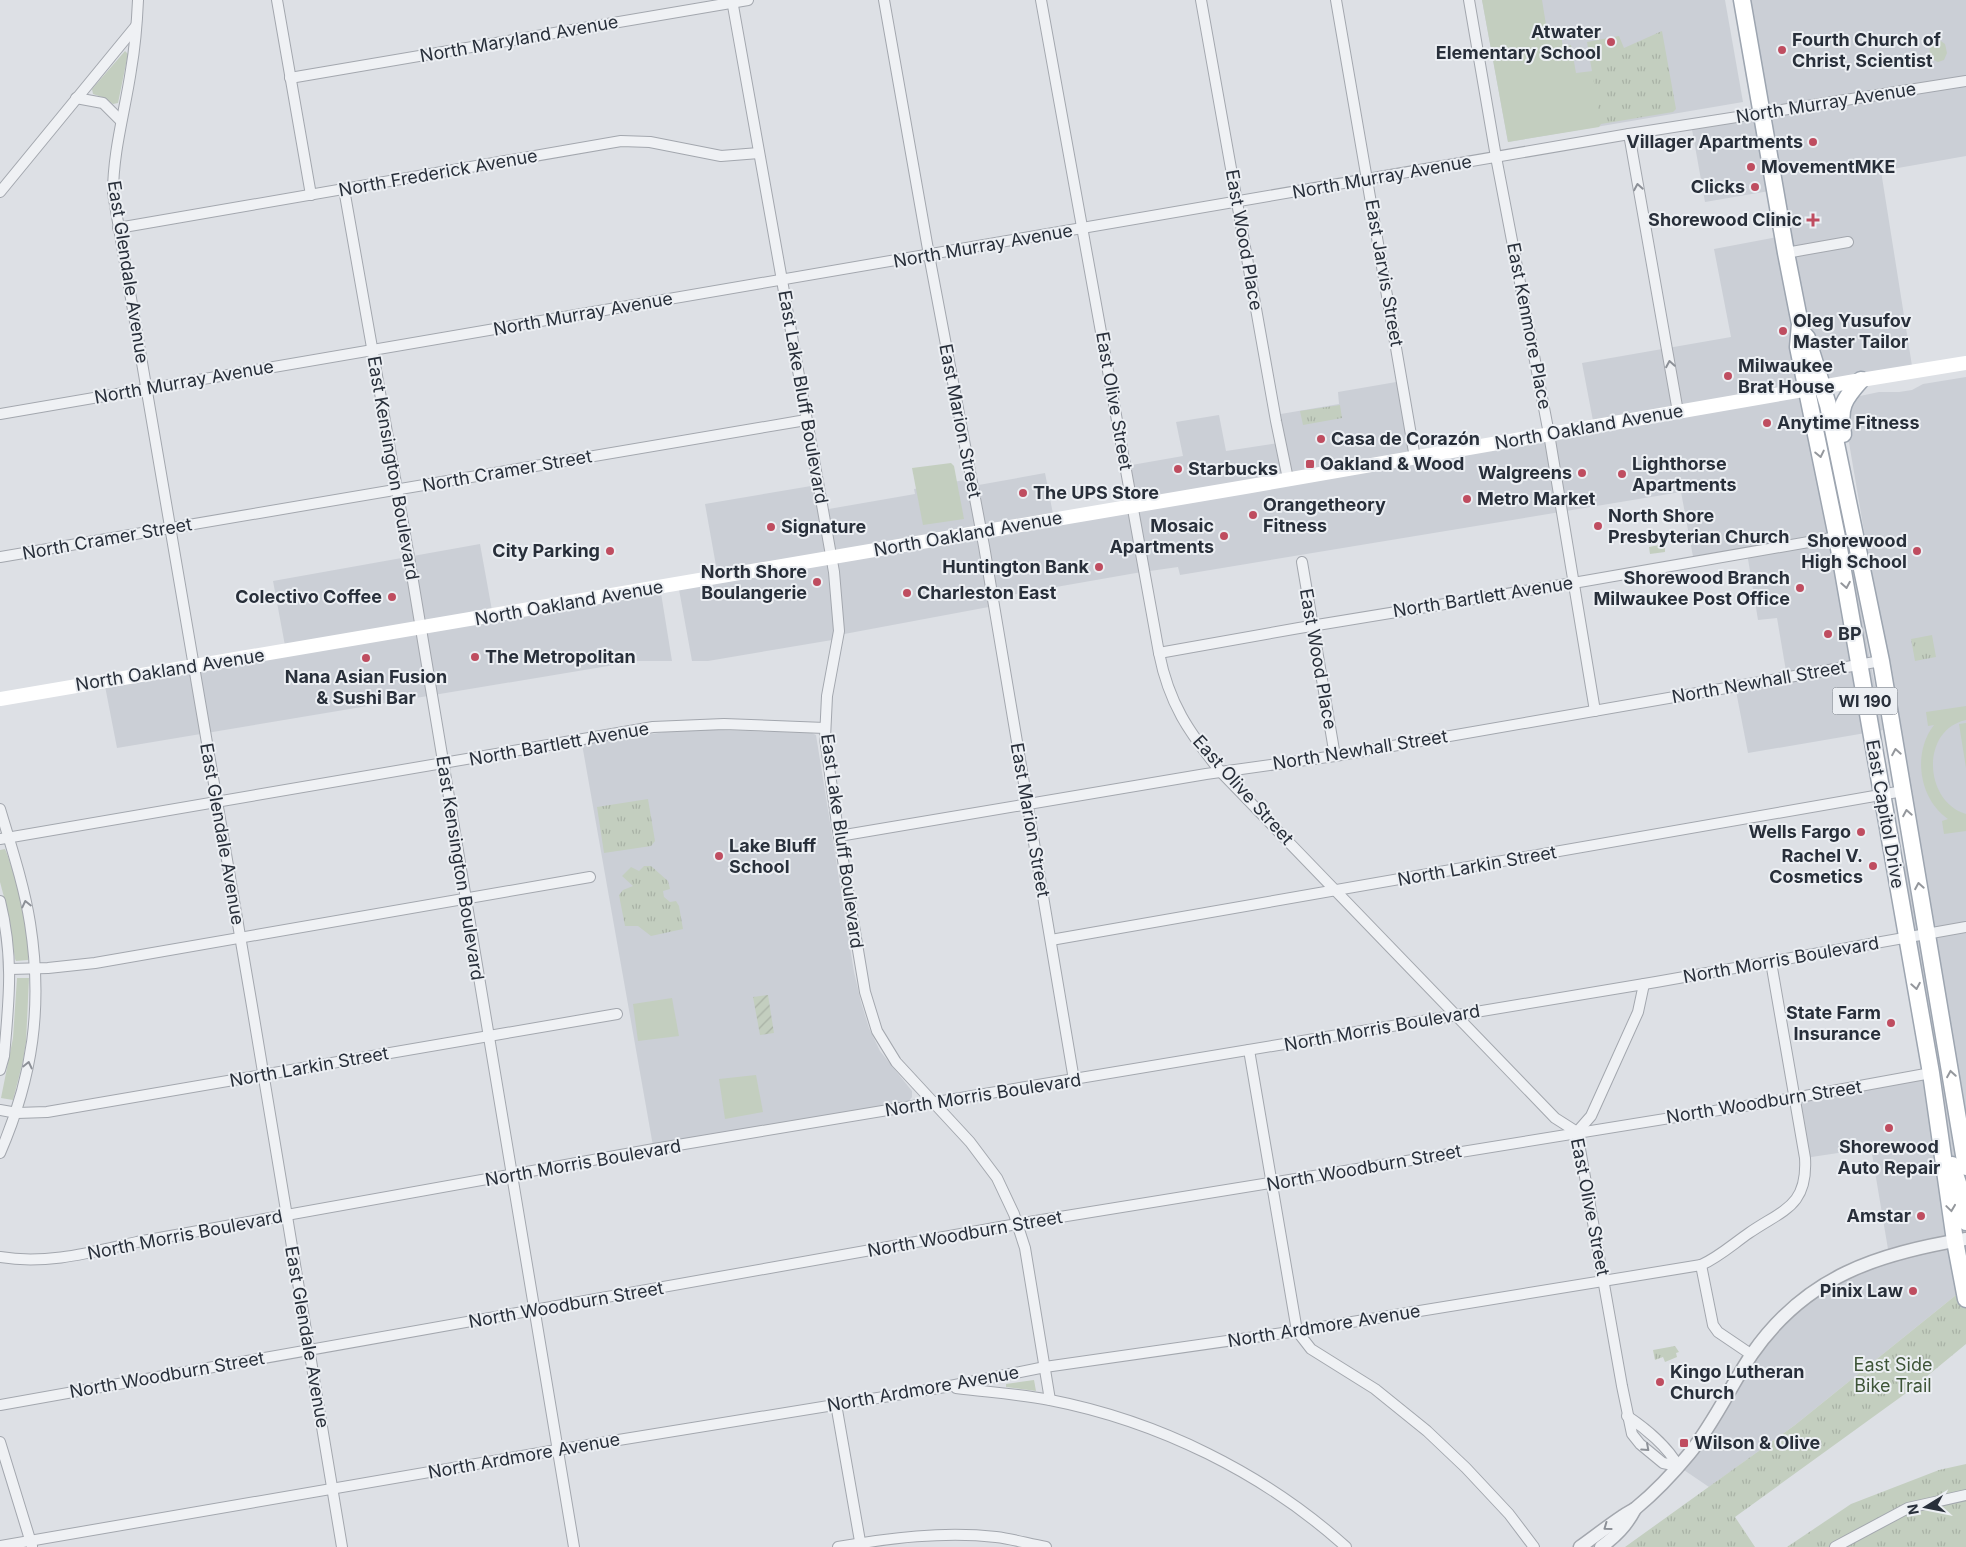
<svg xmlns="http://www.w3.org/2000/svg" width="1966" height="1547" font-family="Inter,sans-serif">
  <defs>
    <pattern id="park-tufts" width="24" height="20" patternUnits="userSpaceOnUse" patternTransform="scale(1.25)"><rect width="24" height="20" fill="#c3cebf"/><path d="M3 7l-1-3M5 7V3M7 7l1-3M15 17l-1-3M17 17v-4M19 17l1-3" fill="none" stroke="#a8b1a5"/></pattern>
    <pattern id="garden-furrows" width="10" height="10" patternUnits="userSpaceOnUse" patternTransform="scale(1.25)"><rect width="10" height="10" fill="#c3cebf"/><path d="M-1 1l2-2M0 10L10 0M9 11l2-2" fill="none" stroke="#a8b1a5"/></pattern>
  </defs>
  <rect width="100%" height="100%" fill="#dde0e5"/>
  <g fill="#cbcfd6">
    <polygon points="1482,0 1725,0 1743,102 1508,142"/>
    <polygon points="1742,0 1966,0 1966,156 1881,171 1913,372 1817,387 1847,535 1883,730 1748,753 1735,686 1787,677 1777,618 1758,620 1747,553 1694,562 1681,492 1180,575 1178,567 1136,573 993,598 994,606 839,635 838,639 708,661 692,661 678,584 718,577 705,504 817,485 823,510 915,494 914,489 970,479 973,486 1045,473 1054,519 1132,505 1126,466 1183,456 1176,422 1219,415 1226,451 1279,443 1275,415 1339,404 1338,392 1402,381 1416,458 1594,426 1582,363 1731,337 1714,249 1783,236 1775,190 1705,202 1691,124 1763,112"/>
    <polygon points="1966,377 1966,1287 1795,1425 1709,1487 1678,1466 1752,1355 1798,1303 1889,1255 1871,1148 1805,1158 1794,1098 1930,1073 1894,865 1920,861 1846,425 1854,399 1860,396 1879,392 1899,392 1912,390 1923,384"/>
    <polygon points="480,544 493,616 660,587 672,661 638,661 117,748 104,681 286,651 273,581"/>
    <polygon points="686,729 812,733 816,735 854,972 861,1002 869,1028 880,1051 912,1091 912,1097 909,1101 653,1146 582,744"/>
  </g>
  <g fill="#c3cebf">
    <polygon points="1482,0 1542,0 1547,31 1560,29 1563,47 1571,45 1576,73 1593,71 1601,117 1601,124 1599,127 1508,142"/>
    <path d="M1938 39 1945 44 1947 53 1944 60 1938 62C1929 59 1929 52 1930 43Z"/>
    <polygon points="125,51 128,54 118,103 113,104 105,98 93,94 92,89"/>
    <polygon points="951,463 954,466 964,519 923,525 912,468"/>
    <path d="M1966 706V720C1920 730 1924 802 1966 814V831L1944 834 1942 821 1948 819C1919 799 1912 753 1934 725L1928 726 1926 712Z"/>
    <polygon points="1966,723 1966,768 1959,724"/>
    <path d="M5 849C15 872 31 936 28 960L16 961 15 959 9 916 0 882V850Z"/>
    <polygon points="17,978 29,978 26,1042 23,1061 13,1100 1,1098 13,1038"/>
    <polygon points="672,998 679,1036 638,1041 633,1004"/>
    <polygon points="756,1075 763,1112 725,1119 719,1079"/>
    <polygon points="1034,1380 1036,1391 1006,1387 1006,1384"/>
  </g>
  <g fill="url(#park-tufts)">
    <polygon points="1662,31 1676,109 1673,112 1601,124 1587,42 1619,36 1624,48"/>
    <polygon points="1340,405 1342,418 1303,425 1300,411"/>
    <polygon points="1665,544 1665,552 1650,554 1649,547"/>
    <polygon points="1932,635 1936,657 1915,661 1911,639"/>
    <polygon points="648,799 655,841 651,846 604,853 597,807"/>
    <polygon points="644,866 651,866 668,881 670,889 663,891 664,897 670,902 676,901 679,906 683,929 651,936 638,926 625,926 619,895 623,890 633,886 622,876 631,867 639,871"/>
    <polygon points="1966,1287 1966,1344 1909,1391 1735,1517 1755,1547 1625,1547 1795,1425"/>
    <polygon points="1675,1346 1679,1352 1676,1353 1677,1357 1665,1362 1663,1357 1655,1360 1653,1350"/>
    <polygon points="1966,1464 1966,1547 1787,1547 1851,1504 1939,1470"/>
  </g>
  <polygon fill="url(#garden-furrows)" points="768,995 774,1033 760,1035 753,997"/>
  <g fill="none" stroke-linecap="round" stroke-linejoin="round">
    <g stroke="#a3a7ae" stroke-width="12">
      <g id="minor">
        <path d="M138 0C137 23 135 47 131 70 125 111 113 151 113 193L252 1006 342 1547"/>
        <polyline points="277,0 311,195"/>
        <polyline points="732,0 834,572 839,631 827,696 825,738 837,824 865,992 877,1031 896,1062 970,1142 997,1178 1014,1214 1025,1248 1050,1400"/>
        <polyline points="884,0 929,255 984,546 1074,1080"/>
        <path d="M1041 0 1159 653C1169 704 1189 732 1220 771L1555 1118 1577 1132 1622 1386 1632 1434 1640 1444 1663 1463 1678 1466"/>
        <polyline points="1201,0 1276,421 1288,479"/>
        <polyline points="1336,0 1415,458"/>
        <polyline points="1469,0 1496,157 1549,434 1595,711"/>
        <polyline points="290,78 748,0"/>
        <polyline points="76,98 103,103 121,121"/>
        <polyline points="1629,134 1678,412"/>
        <polyline points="344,189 409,557 574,1547"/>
        <polyline points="0,192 136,26"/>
        <polyline points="118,228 621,141 650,142 721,156 759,153"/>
        <polyline points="1786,253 1848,242"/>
        <polyline points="0,414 1629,134 1966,81"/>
        <polyline points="0,557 806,420"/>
        <polyline points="1302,562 1335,756"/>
        <polyline points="1159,653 1299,628 1585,581 1837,537"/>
        <path d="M0 809C11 846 24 885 30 923 43 1006 33 1077 0 1153"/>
        <polyline points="839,836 1206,774 1335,756 1881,661"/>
        <polyline points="0,839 653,727 724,724 825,728"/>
        <path d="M0 901C14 958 9 1000 4 1056L0 1070"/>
        <polyline points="1051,940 1903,791"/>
        <polyline points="10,969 48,968 95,963 590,877"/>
        <polyline points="1249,1050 1297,1331 1311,1349 1375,1389 1427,1431 1466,1468 1509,1514 1534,1547"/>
        <polyline points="0,1110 17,1113 47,1112 617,1014"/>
        <polyline points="1577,1132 1591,1116 1638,1012 1644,984"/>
        <path d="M0 1257C47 1265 92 1252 137 1242L654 1149 1656 982 1966 927"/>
        <polyline points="1701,1265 1713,1325 1718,1332 1752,1355"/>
        <path d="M956 1388C987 1392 1019 1394 1050 1400 1158 1421 1264 1473 1346 1547"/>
        <polyline points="836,1404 861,1547"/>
        <polyline points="0,1405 1017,1224 1794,1098 1931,1073"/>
        <path d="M1627 1416C1645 1428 1668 1447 1678 1466"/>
        <polyline points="0,1442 32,1546"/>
        <path d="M0 1546 557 1450 945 1387 1045 1367 1297 1331 1701 1265C1719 1257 1733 1244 1749 1233 1782 1210 1808 1207 1805 1158L1771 962"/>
        <path d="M838 1547C889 1538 944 1531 996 1537 1013 1539 1029 1544 1046 1547"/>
        <polyline points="1835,1547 1908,1508 1966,1495"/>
      </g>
    </g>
    <g stroke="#a3a7ae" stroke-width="15">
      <g id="tertiary">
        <path d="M1580 1547C1594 1537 1608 1526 1623 1516 1627 1513 1632 1511 1636 1508 1653 1494 1675 1471 1689 1454 1714 1423 1730 1387 1752 1354 1806 1276 1877 1254 1966 1239"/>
        <path d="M1601 1547C1616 1536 1626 1526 1635 1509"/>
      </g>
    </g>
    <g stroke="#9da5b0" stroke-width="19">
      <g id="primary">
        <polyline points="1742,0 1786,253 1800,324 1798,347 1837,537 1931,1073 1955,1241 1966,1299"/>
        <polyline points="1801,331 1807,338 1828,405 1881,661 1966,1167"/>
        <path d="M1843 434C1838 407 1844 399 1861 380"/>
        <polyline points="1952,1165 1961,1192 1966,1222"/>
      </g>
    </g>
    <use href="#minor" stroke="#eff1f4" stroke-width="10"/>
    <use href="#tertiary" stroke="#eff1f4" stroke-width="12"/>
    <polyline stroke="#fff" stroke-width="14" points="0,699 1245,487 1861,380 1966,363"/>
    <use href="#primary" stroke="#fff" stroke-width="16"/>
  </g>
  <defs><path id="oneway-chevron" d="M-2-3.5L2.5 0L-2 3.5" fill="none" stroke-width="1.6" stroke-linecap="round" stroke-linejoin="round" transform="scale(1.25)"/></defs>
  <g stroke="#8c9097">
    <use href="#oneway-chevron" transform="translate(1638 187) rotate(-100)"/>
    <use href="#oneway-chevron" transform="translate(1670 364) rotate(-100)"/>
    <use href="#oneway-chevron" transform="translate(26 904) rotate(-103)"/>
    <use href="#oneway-chevron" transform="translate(28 1065) rotate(-77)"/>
    <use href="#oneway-chevron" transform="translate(1646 1448) rotate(42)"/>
    <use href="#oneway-chevron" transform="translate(1607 1527) rotate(144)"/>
  </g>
  <g stroke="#94979c">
    <use href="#oneway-chevron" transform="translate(1820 454) rotate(78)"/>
    <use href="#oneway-chevron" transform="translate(1846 585) rotate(80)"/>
    <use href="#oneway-chevron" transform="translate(1896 752) rotate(-100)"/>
    <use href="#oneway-chevron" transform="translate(1907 813) rotate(-100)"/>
    <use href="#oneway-chevron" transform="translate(1919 886) rotate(-100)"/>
    <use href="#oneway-chevron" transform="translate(1916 986) rotate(80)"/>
    <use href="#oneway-chevron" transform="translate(1951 1074) rotate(-99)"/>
    <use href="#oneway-chevron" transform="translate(1951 1208) rotate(82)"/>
  </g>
  <g fill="#bf4d60" stroke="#eceff3" stroke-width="2">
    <circle cx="1611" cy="42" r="5"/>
    <circle cx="1782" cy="50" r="5"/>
    <circle cx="1813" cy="142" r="5"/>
    <circle cx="1751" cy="167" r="5"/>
    <circle cx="1755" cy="187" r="5"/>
    <path d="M1810.5 212.5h5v5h5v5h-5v5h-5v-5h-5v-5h5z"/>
    <circle cx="1783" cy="331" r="5"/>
    <circle cx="1728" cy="376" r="5"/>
    <circle cx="1767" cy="423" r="5"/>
    <circle cx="1321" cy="439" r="5"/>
    <rect x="1305" y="459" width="10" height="10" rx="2.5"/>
    <circle cx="1178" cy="469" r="5"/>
    <circle cx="1582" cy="473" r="5"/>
    <circle cx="1622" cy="474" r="5"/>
    <circle cx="1023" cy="493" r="5"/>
    <circle cx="1467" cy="499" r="5"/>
    <circle cx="1253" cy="515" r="5"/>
    <circle cx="1598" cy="526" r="5"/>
    <circle cx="771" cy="527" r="5"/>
    <circle cx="1224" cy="536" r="5"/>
    <circle cx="610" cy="551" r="5"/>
    <circle cx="1917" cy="551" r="5"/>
    <circle cx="1099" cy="567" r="5"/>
    <circle cx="817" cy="582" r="5"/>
    <circle cx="1800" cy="588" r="5"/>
    <circle cx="907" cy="593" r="5"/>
    <circle cx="392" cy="597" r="5"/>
    <circle cx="1828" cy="634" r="5"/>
    <circle cx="475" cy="657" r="5"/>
    <circle cx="366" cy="658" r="5"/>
    <circle cx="1861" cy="832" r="5"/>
    <circle cx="719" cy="856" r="5"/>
    <circle cx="1873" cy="866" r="5"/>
    <circle cx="1891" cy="1023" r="5"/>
    <circle cx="1889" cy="1128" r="5"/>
    <circle cx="1921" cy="1216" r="5"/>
    <circle cx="1913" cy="1291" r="5"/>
    <circle cx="1660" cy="1382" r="5"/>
    <rect x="1679" y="1438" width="10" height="10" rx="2.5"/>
  </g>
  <g text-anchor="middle" stroke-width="4" stroke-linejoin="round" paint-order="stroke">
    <rect fill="#eceff3" stroke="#636972" stroke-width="1" x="1832.5" y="687.5" width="65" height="27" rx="4"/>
    <g font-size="16" font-weight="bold" fill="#282f3a">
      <text x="1865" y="707">WI 190</text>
    </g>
    <g font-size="18" font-weight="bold" fill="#282f3a" stroke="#eceff3" text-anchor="start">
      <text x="1601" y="38" text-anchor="end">Atwater<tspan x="1601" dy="21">Elementary School</tspan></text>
      <text x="1792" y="46">Fourth Church of<tspan x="1792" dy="21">Christ, Scientist</tspan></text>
      <text x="1803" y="148" text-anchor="end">Villager Apartments</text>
      <text x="1761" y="173">MovementMKE</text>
      <text x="1745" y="193" text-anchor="end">Clicks</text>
      <text x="1802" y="226" text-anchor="end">Shorewood Clinic</text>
      <text x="1793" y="327">Oleg Yusufov<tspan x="1793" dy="21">Master Tailor</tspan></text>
      <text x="1738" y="372">Milwaukee<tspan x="1738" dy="21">Brat House</tspan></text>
      <text x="1777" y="429">Anytime Fitness</text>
      <text x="1331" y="445">Casa de Corazón</text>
      <text x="1320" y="470">Oakland &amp; Wood</text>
      <text x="1632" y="470">Lighthorse<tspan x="1632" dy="21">Apartments</tspan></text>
      <text x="1188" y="475">Starbucks</text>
      <text x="1572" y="479" text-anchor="end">Walgreens</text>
      <text x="1033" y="499">The UPS Store</text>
      <text x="1477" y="505">Metro Market</text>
      <text x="1263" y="511">Orangetheory<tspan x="1263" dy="21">Fitness</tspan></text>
      <text x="1608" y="522">North Shore<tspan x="1608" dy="21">Presbyterian Church</tspan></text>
      <text x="1214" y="532" text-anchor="end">Mosaic<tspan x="1214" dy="21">Apartments</tspan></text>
      <text x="781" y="533">Signature</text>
      <text x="1907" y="547" text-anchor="end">Shorewood<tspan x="1907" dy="21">High School</tspan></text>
      <text x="600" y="557" text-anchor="end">City Parking</text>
      <text x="1089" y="573" text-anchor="end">Huntington Bank</text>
      <text x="807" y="578" text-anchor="end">North Shore<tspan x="807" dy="21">Boulangerie</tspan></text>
      <text x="1790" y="584" text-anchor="end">Shorewood Branch<tspan x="1790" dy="21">Milwaukee Post Office</tspan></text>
      <text x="917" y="599">Charleston East</text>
      <text x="382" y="603" text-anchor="end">Colectivo Coffee</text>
      <text x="1838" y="640">BP</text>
      <text x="485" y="663">The Metropolitan</text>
      <text x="366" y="683" text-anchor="middle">Nana Asian Fusion<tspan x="366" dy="21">&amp; Sushi Bar</tspan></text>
      <text x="1851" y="838" text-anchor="end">Wells Fargo</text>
      <text x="729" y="852">Lake Bluff<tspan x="729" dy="21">School</tspan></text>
      <text x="1863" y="862" text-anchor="end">Rachel V.<tspan x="1863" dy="21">Cosmetics</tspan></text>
      <text x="1881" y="1019" text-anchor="end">State Farm<tspan x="1881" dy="21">Insurance</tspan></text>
      <text x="1889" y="1153" text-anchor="middle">Shorewood<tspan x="1889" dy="21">Auto Repair</tspan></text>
      <text x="1911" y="1222" text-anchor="end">Amstar</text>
      <text x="1903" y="1297" text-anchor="end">Pinix Law</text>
      <text x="1670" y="1378">Kingo Lutheran<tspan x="1670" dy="21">Church</tspan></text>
      <text x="1694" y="1449">Wilson &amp; Olive</text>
    </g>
    <g font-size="18" fill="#282f3a" stroke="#eceff3">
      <text transform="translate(519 39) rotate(-10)" y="6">North Maryland Avenue</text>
      <text transform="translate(1826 103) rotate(-9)" y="6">North Murray Avenue</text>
      <text transform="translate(438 173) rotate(-10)" y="6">North Frederick Avenue</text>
      <text transform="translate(1382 177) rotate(-10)" y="6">North Murray Avenue</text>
      <text transform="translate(1244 240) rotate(80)" y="6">East Wood Place</text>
      <text transform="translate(983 246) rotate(-10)" y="6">North Murray Avenue</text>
      <text transform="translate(128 272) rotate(81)" y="6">East Glendale Avenue</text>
      <text transform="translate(1384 273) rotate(80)" y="6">East Jarvis Street</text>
      <text transform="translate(583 314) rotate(-10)" y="6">North Murray Avenue</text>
      <text transform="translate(1529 326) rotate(79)" y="6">East Kenmore Place</text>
      <text transform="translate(184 382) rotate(-10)" y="6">North Murray Avenue</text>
      <text transform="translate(803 397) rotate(80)" y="6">East Lake Bluff Boulevard</text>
      <text transform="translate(1114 401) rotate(80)" y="6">East Olive Street</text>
      <text transform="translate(960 421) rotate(79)" y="6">East Marion Street</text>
      <text transform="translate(1589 427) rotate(-10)" y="6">North Oakland Avenue</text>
      <text transform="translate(393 468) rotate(80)" y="6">East Kensington Boulevard</text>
      <text transform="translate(507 471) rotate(-10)" y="6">North Cramer Street</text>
      <text transform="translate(968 534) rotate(-10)" y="6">North Oakland Avenue</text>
      <text transform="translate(107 539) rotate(-10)" y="6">North Cramer Street</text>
      <text transform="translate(1483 597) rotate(-9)" y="6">North Bartlett Avenue</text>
      <text transform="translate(569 603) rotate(-10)" y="6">North Oakland Avenue</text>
      <text transform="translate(1318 659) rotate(80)" y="6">East Wood Place</text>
      <text transform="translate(170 670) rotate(-9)" y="6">North Oakland Avenue</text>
      <text transform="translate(1759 682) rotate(-10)" y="6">North Newhall Street</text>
      <text transform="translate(559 744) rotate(-10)" y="6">North Bartlett Avenue</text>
      <text transform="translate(1360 750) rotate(-9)" y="6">North Newhall Street</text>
      <text transform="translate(1243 790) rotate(48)" y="6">East Olive Street</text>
      <text transform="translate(1885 814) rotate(80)" y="6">East Capitol Drive</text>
      <text transform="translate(1030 820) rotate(80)" y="6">East Marion Street</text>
      <text transform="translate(222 834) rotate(80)" y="6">East Glendale Avenue</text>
      <text transform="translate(842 841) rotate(82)" y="6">East Lake Bluff Boulevard</text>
      <text transform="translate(1477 866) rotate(-10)" y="6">North Larkin Street</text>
      <text transform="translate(460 868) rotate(81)" y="6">East Kensington Boulevard</text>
      <text transform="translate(1781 960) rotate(-10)" y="6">North Morris Boulevard</text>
      <text transform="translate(1382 1028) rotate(-10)" y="6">North Morris Boulevard</text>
      <text transform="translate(309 1067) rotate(-10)" y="6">North Larkin Street</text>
      <text transform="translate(983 1095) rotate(-9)" y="6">North Morris Boulevard</text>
      <text transform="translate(1764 1102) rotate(-9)" y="6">North Woodburn Street</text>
      <text transform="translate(583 1163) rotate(-10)" y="6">North Morris Boulevard</text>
      <text transform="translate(1364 1168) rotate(-10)" y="6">North Woodburn Street</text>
      <text transform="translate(1590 1207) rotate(79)" y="6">East Olive Street</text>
      <text transform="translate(965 1234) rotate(-10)" y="6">North Woodburn Street</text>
      <text transform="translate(185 1235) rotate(-11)" y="6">North Morris Boulevard</text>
      <text transform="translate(566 1305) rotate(-10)" y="6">North Woodburn Street</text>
      <text transform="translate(1324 1326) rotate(-9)" y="6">North Ardmore Avenue</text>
      <text transform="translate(307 1337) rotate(80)" y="6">East Glendale Avenue</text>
      <text transform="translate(167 1375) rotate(-10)" y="6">North Woodburn Street</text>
      <text transform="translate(923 1389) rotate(-10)" y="6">North Ardmore Avenue</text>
      <text transform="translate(524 1456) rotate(-10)" y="6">North Ardmore Avenue</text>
    </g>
    <g font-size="18" fill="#3d5437" stroke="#eceff3">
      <text x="1893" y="1371">East Side<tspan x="1893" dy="21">Bike Trail</tspan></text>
    </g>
  </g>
  <g transform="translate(1926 1507) rotate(260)" stroke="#eceff3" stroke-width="4" paint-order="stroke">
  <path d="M0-4L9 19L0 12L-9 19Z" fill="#282f3a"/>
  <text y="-8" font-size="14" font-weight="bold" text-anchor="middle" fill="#282f3a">N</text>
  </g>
</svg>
